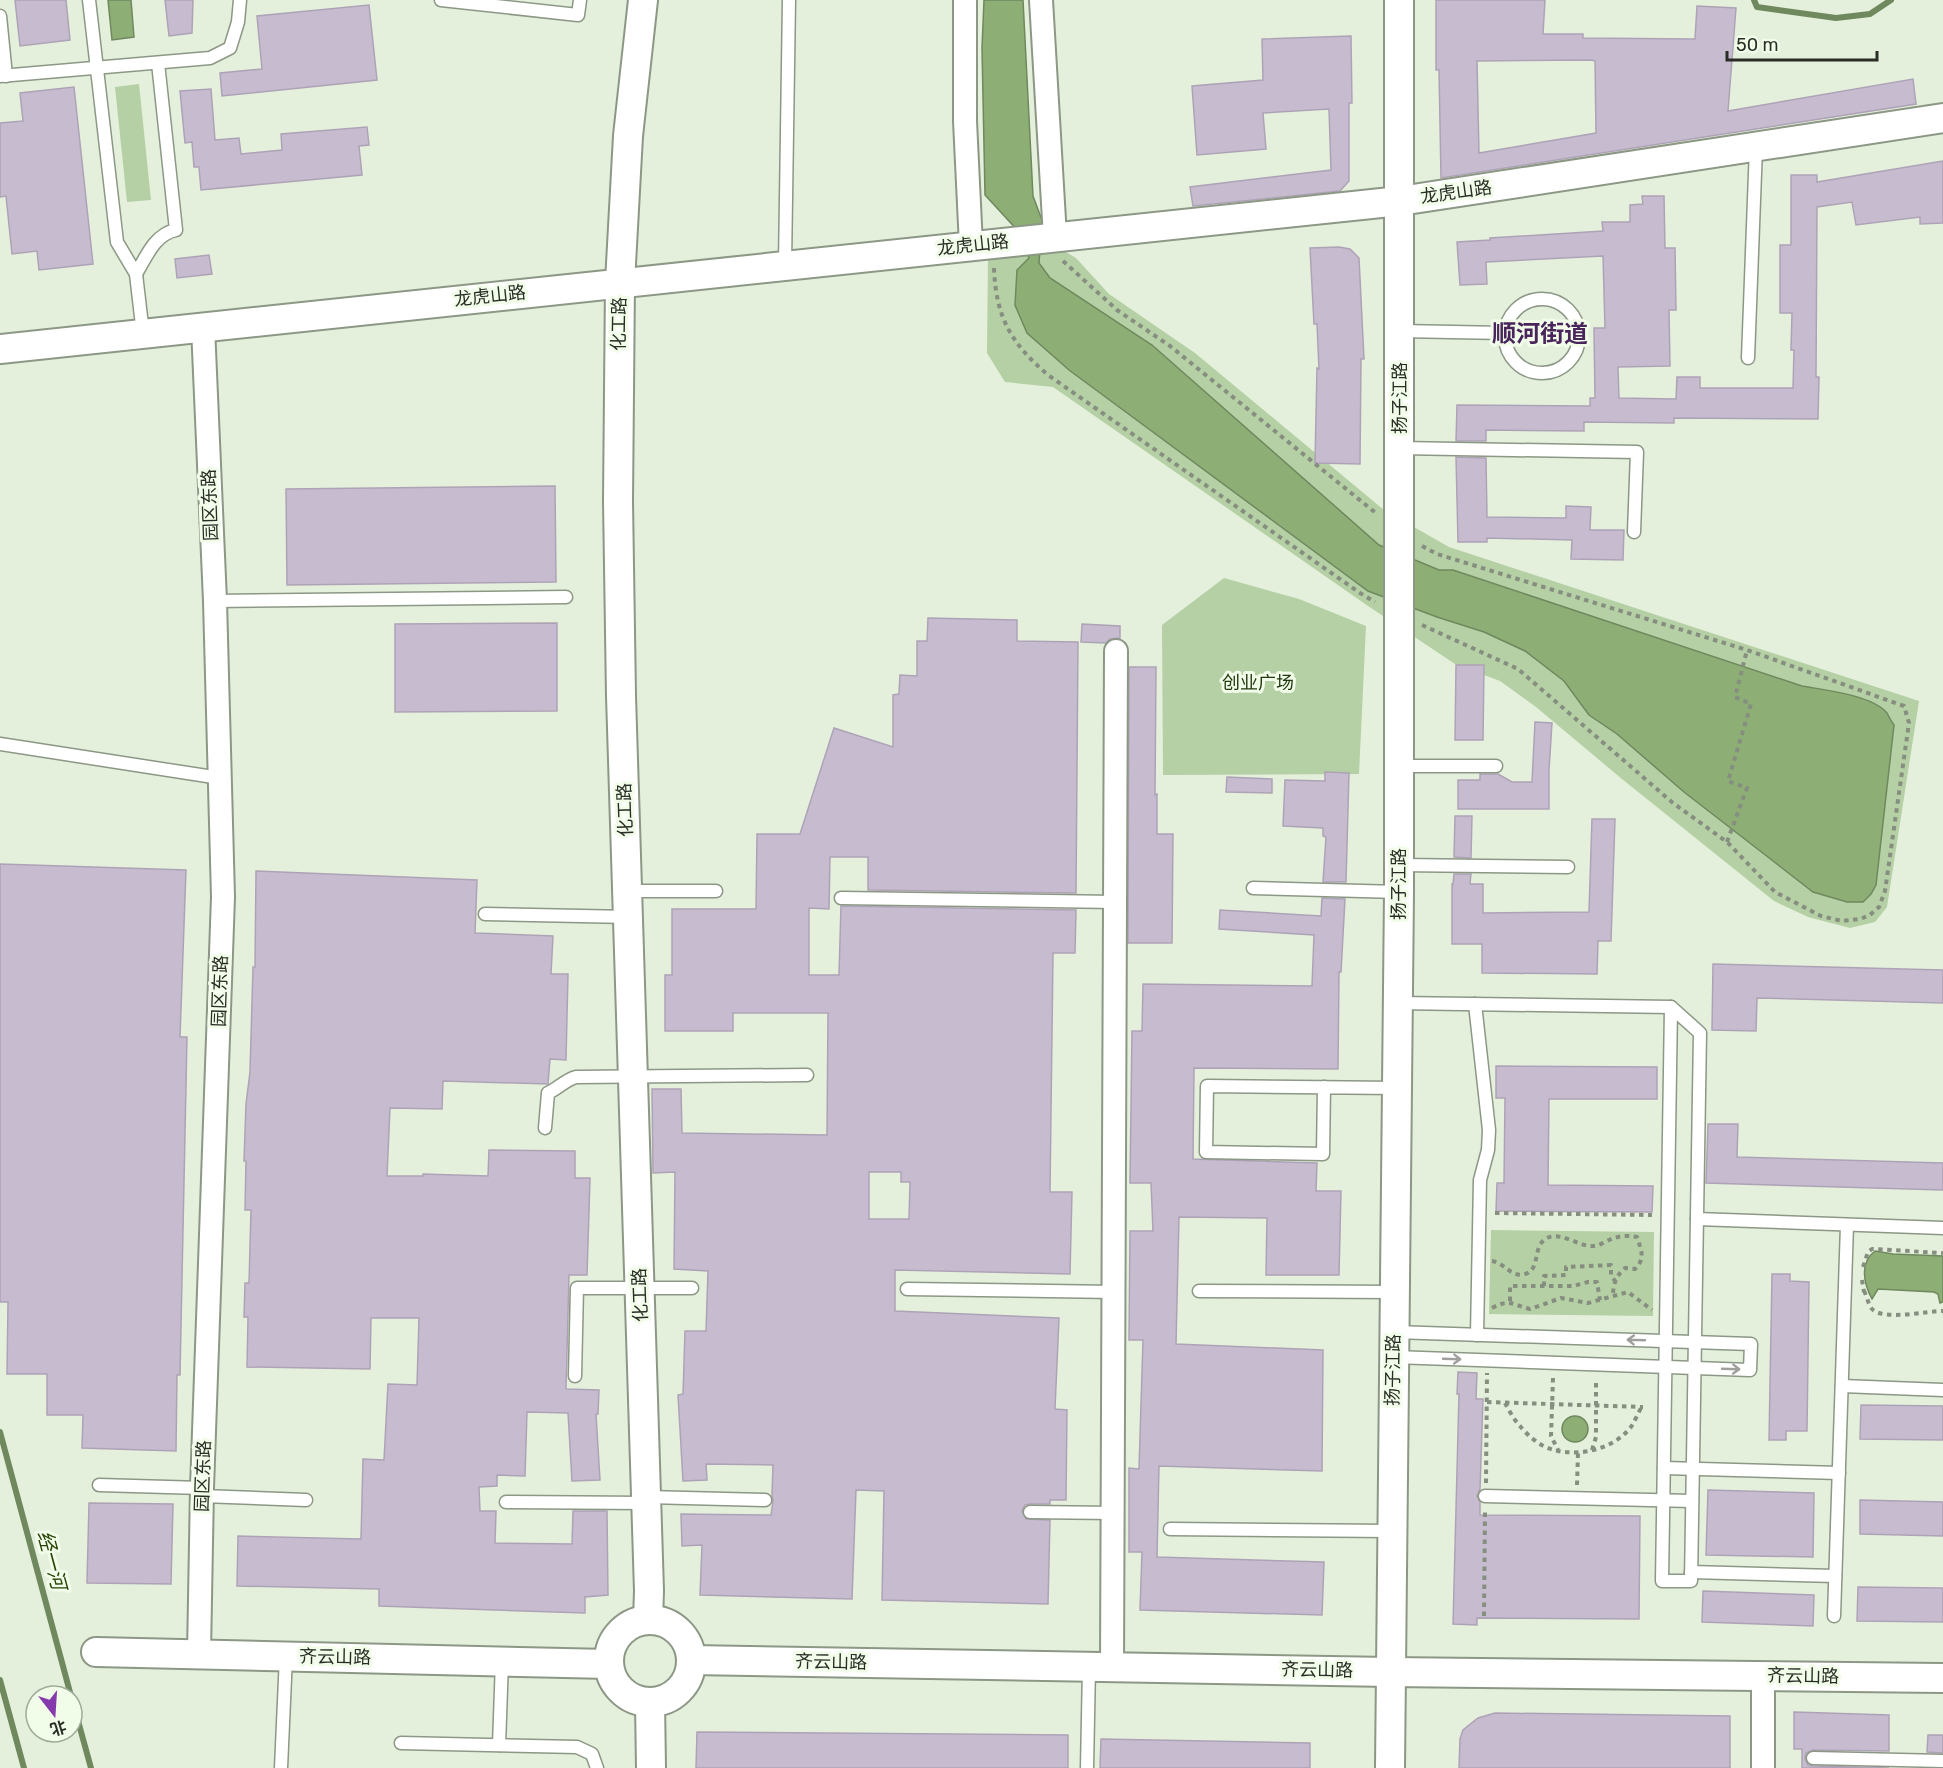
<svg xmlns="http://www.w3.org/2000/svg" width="1943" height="1768" font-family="Rubik,'Noto Sans SC',sans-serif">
  <rect width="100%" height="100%" fill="#e4f0dc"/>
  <g fill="#b5d0a4">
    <polygon points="139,84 151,200 127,202 115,87"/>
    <polygon points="1056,246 1076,258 1109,294 1195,353 1384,510 1449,547 1919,701 1887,907 1875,922 1850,928 1808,917 1774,901 1622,779 1536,707 1500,681 1455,664 1368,606 1053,387 1005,382 987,353 988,254"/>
    <polygon points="1224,578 1299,599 1366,626 1359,774 1163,775 1162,625"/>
    <polygon points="1491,1230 1654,1232 1653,1316 1489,1314"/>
  </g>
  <g fill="#8daf76" stroke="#6f885e" stroke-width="1.5">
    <polygon points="108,0 131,0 134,37 112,40"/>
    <path d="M984 0H1023L1033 196 1042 220 1039 263 1050 278 1152 345 1379 545 1439 570H1453L1802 686C1824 690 1872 695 1887 713 1889 717 1891 721 1894 725L1876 885 1871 894 1863 902H1847L1813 892 1684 792 1617 734 1589 715 1564 681 1525 651 1484 632 1437 617 1368 591 1069 370 1027 333 1015 305 1017 270 1029 258 1019 232 985 195 982 48Z"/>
    <path d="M1875 1251 1893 1254 1943 1256V1302L1940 1303 1938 1294 1934 1292 1878 1289 1872 1299C1864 1284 1859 1263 1875 1251Z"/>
    <circle cx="1575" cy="1429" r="13"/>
  </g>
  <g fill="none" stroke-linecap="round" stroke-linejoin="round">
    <g stroke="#6f885e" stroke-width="6">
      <polyline points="1754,0 1757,7 1836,18 1870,14 1891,0"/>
      <polyline points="0,1432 71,1696"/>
      <polyline points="0,1680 24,1768"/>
      <polyline points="72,1699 91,1768"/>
    </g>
  </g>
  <g fill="#c7bccf" stroke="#aea3b6" stroke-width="1.5" fill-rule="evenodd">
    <polygon points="15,0 66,0 70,40 20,46"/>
    <polygon points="165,0 193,0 192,33 169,36"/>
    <path d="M1436 0H1545L1543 34H1583V38L1695 39 1697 6 1736 8 1728 111 1913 79 1916 104 1441 178 1439 70H1436ZM1591 60 1595 61 1596 133 1479 153 1477 61Z"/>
    <polygon points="369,5 377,80 222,96 220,73 262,69 257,16"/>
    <polygon points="1351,36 1352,103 1349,103 1349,181 1340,191 1193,206 1190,187 1331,170 1329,109 1263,113 1266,149 1197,155 1192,86 1263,80 1262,39"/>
    <polygon points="74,87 93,264 39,270 37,251 12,254 6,196 0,197 0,123 23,121 20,93"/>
    <polygon points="211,89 215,140 239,138 241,154 282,150 281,134 367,127 369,145 359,146 362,175 201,190 199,167 194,167 192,142 185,143 180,91"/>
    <polygon points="1943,161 1943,223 1920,224 1920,217 1856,225 1852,202 1817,207 1816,377 1819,377 1818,419 1674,418 1674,423 1584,422 1584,431 1486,430 1486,441 1456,441 1457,405 1590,406 1590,398 1595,398 1594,328 1605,328 1603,256 1486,262 1487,284 1460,285 1457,242 1490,240 1490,238 1603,231 1602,222 1630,222 1630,205 1643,204 1642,196 1664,196 1665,248 1675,248 1676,310 1669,310 1670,366 1618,367 1619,398 1676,399 1677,377 1700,377 1700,388 1793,388 1794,350 1791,350 1792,313 1780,313 1780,245 1791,245 1791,175 1817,175 1817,182"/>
    <polygon points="1339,247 1350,249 1359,258 1364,359 1361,359 1360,464 1315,463 1317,368 1319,369 1317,324 1314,324 1310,248"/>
    <polygon points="209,255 212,274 177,278 175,259"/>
    <polygon points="1456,457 1486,458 1487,517 1566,518 1566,506 1591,507 1590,530 1624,530 1623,560 1571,559 1572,540 1487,538 1487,542 1458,542"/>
    <polygon points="555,486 556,582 287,585 286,489"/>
    <path d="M928 618 1017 620V641L1078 642 1076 893 868 890V857H830L829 909 809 908V975H839L841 906 1076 910 1075 953H1053L1050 1192H1072L1070 1274 895 1270V1311L1059 1318 1055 1409 1067 1410 1066 1500H1050V1504H1030L1025 1505 1022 1511 1026 1519 1050 1520 1048 1604 882 1600 884 1491 856 1490 852 1599 700 1595 702 1545 682 1546 681 1514 771 1515 773 1501 772 1495 773 1465 706 1464 707 1480 683 1481 678 1395 683 1394 685 1331H706L708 1271 674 1269 675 1172 653 1173 652 1089H681L682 1133 827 1135 828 1013H733V1031H665V975H672V909H756L757 834H800L834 728 893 747V695L899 694 900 675 917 676V641H927ZM869 1172H901V1182H910L909 1219H869Z"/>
    <polygon points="557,623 557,711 395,712 395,624"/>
    <polygon points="1082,624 1120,626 1120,638 1110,639 1106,643 1081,642"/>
    <polygon points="1456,665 1484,665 1483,740 1455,740"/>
    <polygon points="1129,667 1156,667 1155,795 1157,794 1157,834 1173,834 1172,943 1128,943"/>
    <polygon points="1535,722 1552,723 1549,770 1549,809 1458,809 1458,780 1480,780 1480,774 1498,774 1512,782 1532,782"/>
    <polygon points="1325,772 1349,773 1346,882 1323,882 1326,837 1323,836 1323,828 1283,826 1285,780 1325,781"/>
    <polygon points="1227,777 1272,779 1272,793 1226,792"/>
    <polygon points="1455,816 1472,816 1471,858 1454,857"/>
    <polygon points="1592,819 1615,819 1611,941 1598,941 1597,974 1482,973 1482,944 1452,944 1452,884 1453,884 1454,874 1471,874 1470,884 1483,884 1483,913 1589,912"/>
    <polygon points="0,864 186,870 180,1037 187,1037 180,1375 177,1375 176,1451 82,1448 83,1415 47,1415 47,1374 7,1374 8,1302 0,1302"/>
    <polygon points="256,871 477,880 475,933 553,936 551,974 568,974 566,1060 550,1059 548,1084 443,1081 442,1109 390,1108 387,1176 423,1176 423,1174 488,1176 489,1150 575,1151 575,1178 590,1178 587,1275 569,1275 566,1389 599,1390 598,1414 596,1414 600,1480 572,1481 568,1413 527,1412 525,1476 497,1475 497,1486 479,1487 480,1511 496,1511 495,1543 572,1544 573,1511 607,1511 608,1595 585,1597 585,1613 379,1606 379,1589 237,1586 238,1536 361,1539 363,1459 384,1460 388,1384 417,1385 419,1318 371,1318 370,1369 247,1367 248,1317 244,1317 245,1283 249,1283 251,1210 245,1210 246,1161 244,1161 246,1104 250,1072 253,967 255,967"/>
    <polygon points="1322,898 1345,899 1341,972 1339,972 1338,1069 1194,1068 1193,1159 1317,1163 1316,1191 1341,1191 1339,1275 1266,1275 1267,1218 1179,1217 1176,1344 1323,1350 1322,1471 1159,1466 1157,1557 1324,1562 1322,1615 1140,1610 1142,1552 1129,1552 1129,1468 1139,1469 1143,1340 1129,1340 1130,1231 1153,1231 1151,1183 1130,1183 1132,1031 1142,1031 1143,984 1312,986 1314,935 1219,929 1220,910 1321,916"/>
    <polygon points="1713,964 1943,970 1943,1003 1757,998 1756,1031 1712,1030"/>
    <polygon points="1496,1066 1657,1067 1657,1099 1549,1099 1548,1185 1653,1186 1652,1212 1496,1211 1497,1183 1504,1183 1505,1098 1496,1098"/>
    <polygon points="1708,1124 1738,1124 1737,1157 1943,1163 1943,1190 1706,1183"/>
    <polygon points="1772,1274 1790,1274 1790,1281 1809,1282 1807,1431 1786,1431 1786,1440 1769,1440"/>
    <polygon points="1458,1372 1477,1373 1476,1399 1483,1399 1480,1489 1477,1496 1480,1502 1480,1515 1640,1516 1639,1619 1477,1618 1477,1625 1453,1624 1459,1394 1457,1394"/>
    <polygon points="1861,1405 1943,1406 1943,1440 1860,1439"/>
    <polygon points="1708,1490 1814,1493 1813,1557 1706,1555"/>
    <polygon points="1860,1500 1943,1502 1943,1536 1860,1534"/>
    <polygon points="89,1503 173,1504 171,1584 87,1583"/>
    <polygon points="1858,1587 1943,1588 1943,1622 1857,1621"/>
    <polygon points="1703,1591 1814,1595 1813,1626 1702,1622"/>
    <polygon points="1794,1712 1889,1715 1889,1751 1813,1750 1806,1753 1805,1758 1808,1765 1813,1766 1889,1768 1802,1768 1802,1749 1794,1749"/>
    <polygon points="1495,1713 1730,1716 1730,1768 1459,1768 1460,1739 1463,1730 1478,1718"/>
    <polygon points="697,1732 1068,1735 1068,1768 696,1768"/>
    <polygon points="1928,1735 1943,1735 1943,1753 1927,1752"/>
    <polygon points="1101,1739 1310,1743 1310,1768 1100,1768"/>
  </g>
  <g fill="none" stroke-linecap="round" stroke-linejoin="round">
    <g stroke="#8c9785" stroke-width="15">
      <g id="service">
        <polyline points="89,0 117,242 136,274 143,334"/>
        <polyline points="441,0 578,15 580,0"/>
        <polyline points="0,16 6,76"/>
        <polyline points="0,76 210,58 230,48 238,22 240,0"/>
        <polyline points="785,265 789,0"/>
        <path d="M136 274C146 257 155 234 176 230L158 63"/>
        <circle cx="1542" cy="336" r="37"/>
        <polyline points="1400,331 1504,333"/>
        <polyline points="1748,358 1756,147"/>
        <polyline points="1400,448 1637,452 1634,532"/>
        <polyline points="215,601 566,597"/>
        <polyline points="0,744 220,778"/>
        <polyline points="1399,766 1496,766"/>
        <polyline points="1400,865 1568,867"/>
        <polyline points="1253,888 1399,892"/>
        <polyline points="628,891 716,891"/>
        <polyline points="841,898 1115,902"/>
        <polyline points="485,914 629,917"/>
        <polyline points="1398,1003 1671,1007"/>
        <polyline points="1475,1004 1489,1130 1488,1150 1480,1180 1477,1335"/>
        <polygon points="1671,1007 1700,1033 1691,1581 1662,1581"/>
        <polyline points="1324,1087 1323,1154 1206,1152 1207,1086 1397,1088"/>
        <path d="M545 1128 548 1093C559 1088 565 1080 576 1077L807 1075"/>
        <polyline points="1697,1219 1943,1228"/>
        <polyline points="907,1289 1114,1292"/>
        <polyline points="1199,1291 1395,1292"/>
        <polyline points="1394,1357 1750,1370 1751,1344 1395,1332"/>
        <polyline points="575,1376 577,1288 692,1288"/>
        <polyline points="1842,1386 1943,1390"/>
        <polyline points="1664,1468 1839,1473"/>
        <polyline points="99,1485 202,1488"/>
        <polyline points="202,1496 306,1500"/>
        <polyline points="1485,1496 1692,1501"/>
        <polyline points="647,1497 765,1500"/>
        <polyline points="506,1502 647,1503"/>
        <polyline points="1030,1512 1113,1513"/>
        <polyline points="1170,1529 1392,1531"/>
        <polyline points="1691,1572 1835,1576"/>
        <polyline points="1834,1616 1847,1225"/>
        <polyline points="401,1743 577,1747 592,1754 597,1768"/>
        <polyline points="499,1745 502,1661"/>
        <polyline points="1813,1758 1943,1761"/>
        <polyline points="281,1768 286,1656"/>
        <polyline points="1087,1768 1089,1667"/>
      </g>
    </g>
    <g stroke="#8c9785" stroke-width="26">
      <g id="minor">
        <polyline points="965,0 965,121 971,246"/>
        <polyline points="1041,0 1055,237"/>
        <polyline points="199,1654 202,1488 223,897 215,601 203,327"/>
        <polyline points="1112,1666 1116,651"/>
        <polyline points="1763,1768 1763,1676"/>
      </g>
    </g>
    <g stroke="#8c9785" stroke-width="32">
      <g id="tertiary">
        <polyline points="643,0 628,136 620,282 618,501 621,696 649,1591 648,1620"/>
        <polyline points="1399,0 1399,533"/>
        <polyline points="0,349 1400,201 1943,118"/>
        <circle cx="650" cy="1661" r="41"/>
        <polyline points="96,1652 609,1664"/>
        <polyline points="691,1660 1390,1672 1943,1678"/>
        <polyline points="650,1702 651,1768"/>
        <polyline points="1390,1768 1399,892 1399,617"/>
      </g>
    </g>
    <g stroke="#868e80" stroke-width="4" stroke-dasharray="4.5 4.5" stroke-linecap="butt">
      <polyline points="1063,261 1117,310 1170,346 1377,514"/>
      <path d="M994 268C996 318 1011 343 1048 375L1360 593 1375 602"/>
      <polyline points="1422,546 1437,554 1747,650 1904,706 1909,723 1885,891 1879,907 1870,915 1860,919 1842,921 1821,916 1775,892 1727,842 1673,803 1518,669 1422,625"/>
      <polyline points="1727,842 1747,788 1728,781 1751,704 1735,697 1747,650"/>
      <polyline points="1495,1213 1652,1215"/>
      <path d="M1492 1261C1505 1263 1511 1278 1525 1274 1540 1270 1533 1249 1544 1240 1558 1229 1577 1246 1592 1246 1599 1246 1604 1242 1609 1240 1618 1236 1627 1235 1637 1237 1641 1250 1646 1258 1635 1269L1625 1268C1616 1276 1613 1284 1613 1296"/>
      <polyline points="1863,1267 1868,1252 1872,1249 1943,1253"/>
      <polyline points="1862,1280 1864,1292"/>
      <polyline points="1544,1286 1544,1276 1566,1275 1566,1267 1611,1265 1611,1275 1615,1281"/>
      <path d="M1864 1291C1867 1296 1868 1304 1872 1309 1883 1321 1927 1311 1943 1311"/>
      <polyline points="1510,1301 1510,1286 1573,1286 1588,1282 1597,1282 1600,1300"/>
      <path d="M1492 1308C1511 1298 1512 1305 1530 1309L1561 1298 1588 1303 1628 1292 1652 1310"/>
      <polyline points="1553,1378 1551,1436 1558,1450"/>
      <polyline points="1487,1402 1643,1407"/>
      <path d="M1505 1403C1509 1410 1514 1420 1520 1426 1528 1436 1541 1447 1554 1450 1580 1457 1614 1449 1631 1427 1635 1421 1638 1413 1642 1406"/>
      <polyline points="1592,1450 1596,1437 1596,1379"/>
      <polyline points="1486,1483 1487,1373"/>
      <polyline points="1577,1485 1578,1453"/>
      <polyline points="1484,1616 1485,1511"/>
    </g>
    <use href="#service" stroke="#fff" stroke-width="12"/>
    <use href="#minor" stroke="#fff" stroke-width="22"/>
    <use href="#tertiary" stroke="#fff" stroke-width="28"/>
    <g stroke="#8c9785" stroke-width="32" stroke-linecap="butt">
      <polyline id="tertiary-bridge" points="1399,617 1399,533"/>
    </g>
    <use href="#tertiary-bridge" stroke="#fff" stroke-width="28"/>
  </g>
  <defs><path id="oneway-shaft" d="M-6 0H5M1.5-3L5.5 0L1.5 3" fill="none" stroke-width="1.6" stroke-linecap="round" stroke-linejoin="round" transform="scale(1.5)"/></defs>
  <g stroke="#9fa09d">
    <use href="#oneway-shaft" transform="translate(1636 1340) rotate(-178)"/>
    <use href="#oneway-shaft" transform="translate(1452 1359) rotate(2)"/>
    <use href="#oneway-shaft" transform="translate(1731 1369) rotate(2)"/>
  </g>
  <g text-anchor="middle" stroke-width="6" stroke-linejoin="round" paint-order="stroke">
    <g font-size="18" fill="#292d26" stroke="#f1fde9">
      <text transform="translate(1456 192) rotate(-8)" y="6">龙虎山路</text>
      <text transform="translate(973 245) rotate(-6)" y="6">龙虎山路</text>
      <text transform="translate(490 296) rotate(-6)" y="6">龙虎山路</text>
      <text transform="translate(619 324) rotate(-89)" y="6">化工路</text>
      <text transform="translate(1400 398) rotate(-90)" y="6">扬子江路</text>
      <text transform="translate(210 505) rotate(-92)" y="6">园区东路</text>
      <text transform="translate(625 810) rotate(-92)" y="6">化工路</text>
      <text transform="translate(1399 884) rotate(-90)" y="6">扬子江路</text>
      <text transform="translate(220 991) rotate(-88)" y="6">园区东路</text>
      <text transform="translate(640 1295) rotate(-92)" y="6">化工路</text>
      <text transform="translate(1393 1370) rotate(-89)" y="6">扬子江路</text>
      <text transform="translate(203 1476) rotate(-88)" y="6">园区东路</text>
      <text transform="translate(335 1657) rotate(1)" y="6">齐云山路</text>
      <text transform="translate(831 1662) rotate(1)" y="6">齐云山路</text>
      <text transform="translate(1317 1670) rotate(1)" y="6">齐云山路</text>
      <text transform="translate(1803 1676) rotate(1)" y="6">齐云山路</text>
    </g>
    <g font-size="18" fill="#22380f" stroke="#f1fde9">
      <text x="1258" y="689">创业广场</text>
    </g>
    <g font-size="20" font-style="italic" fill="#264406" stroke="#f1fde9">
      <text transform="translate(52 1560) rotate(75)" y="7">经一河</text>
    </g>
    <g font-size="24" font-weight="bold" fill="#49255c" stroke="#f1fde9">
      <text x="1540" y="342">顺河街道</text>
    </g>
  </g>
  <g transform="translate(54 1714) rotate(163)"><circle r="28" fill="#f1fde9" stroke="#a1aa9b" stroke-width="1.5"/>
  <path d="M0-4.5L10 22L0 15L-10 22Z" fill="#863bad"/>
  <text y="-9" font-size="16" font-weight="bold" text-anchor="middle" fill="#292d26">北</text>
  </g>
  <path d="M1727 51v9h150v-9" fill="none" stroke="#292d26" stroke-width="3"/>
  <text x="1736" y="51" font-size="18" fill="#292d26" stroke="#f1fde9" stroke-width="4.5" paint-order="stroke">50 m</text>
</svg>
